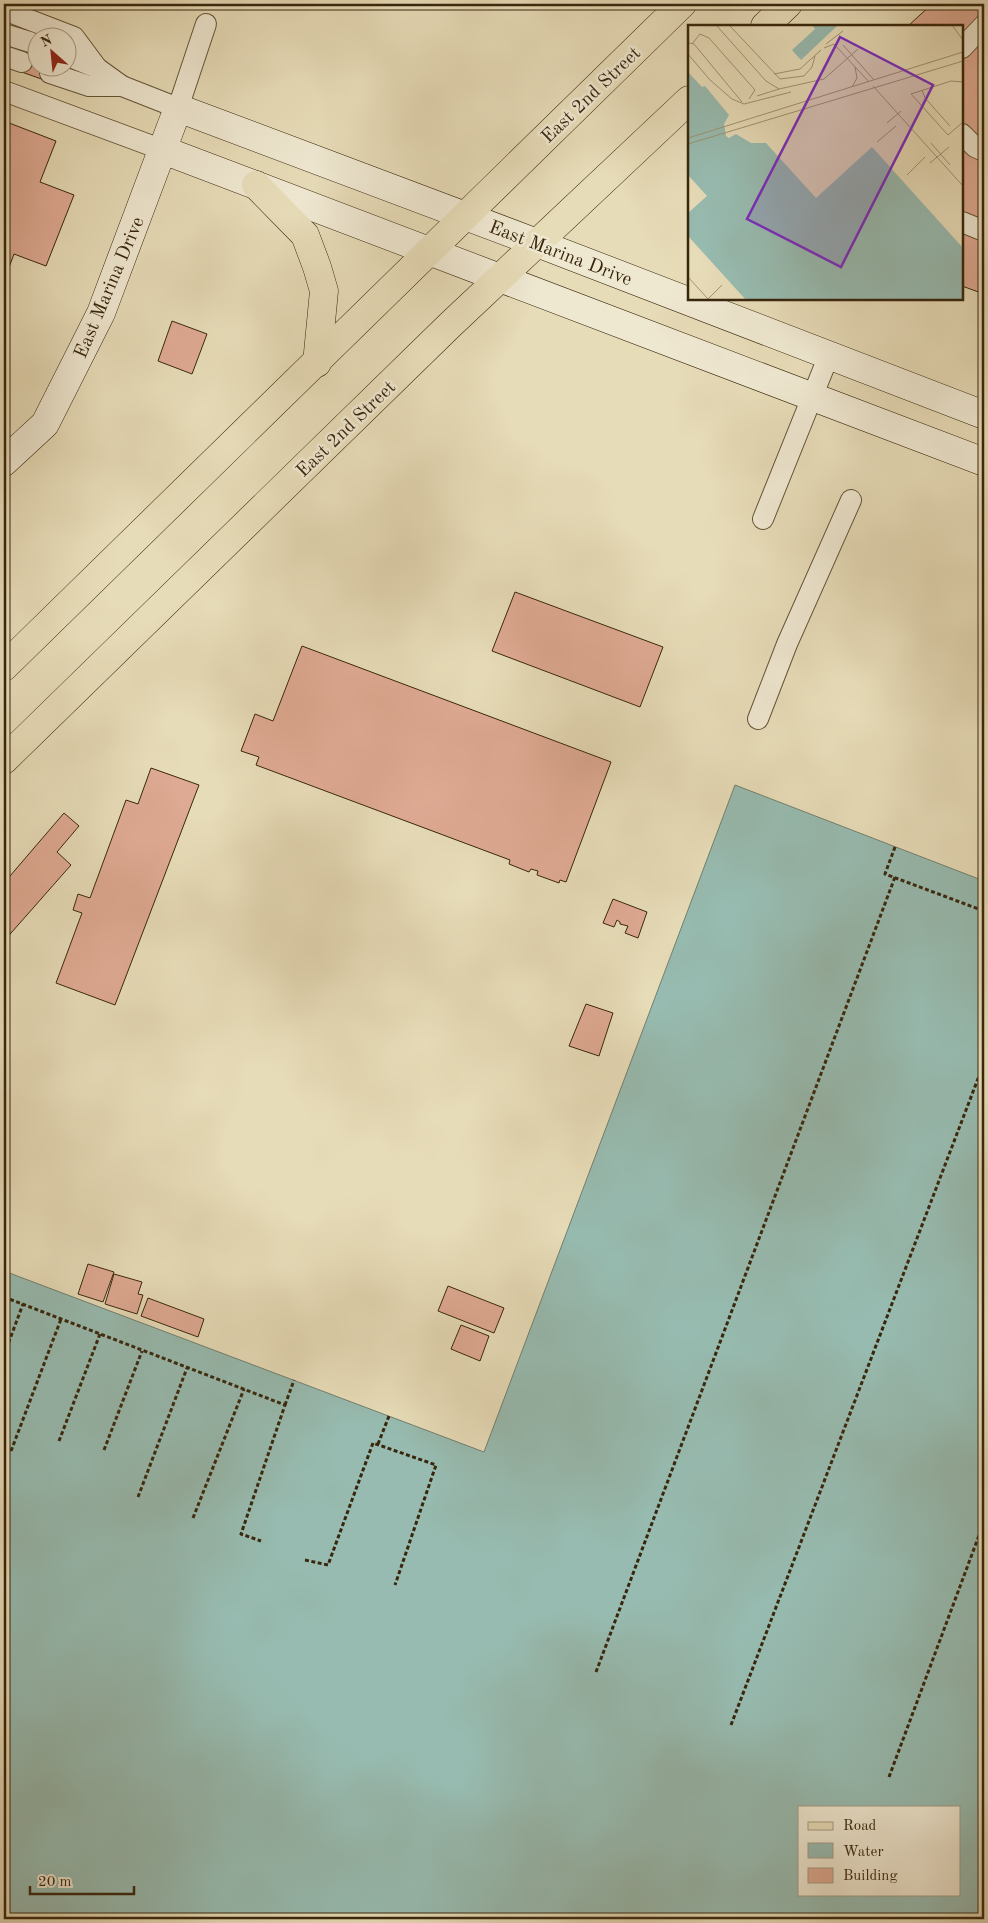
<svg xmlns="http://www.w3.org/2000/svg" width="988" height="1923" font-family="'Old Standard TT',serif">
  <rect width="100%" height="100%" fill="#e7dcb8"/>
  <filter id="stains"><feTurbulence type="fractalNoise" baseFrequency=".004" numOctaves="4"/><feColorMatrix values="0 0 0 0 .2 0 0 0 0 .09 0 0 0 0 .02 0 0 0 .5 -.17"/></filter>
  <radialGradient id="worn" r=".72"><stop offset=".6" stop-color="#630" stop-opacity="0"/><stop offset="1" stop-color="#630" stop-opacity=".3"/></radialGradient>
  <path fill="#97bbb0" stroke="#717f6e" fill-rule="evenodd" d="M735 785 984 881V1919H4V1271L484 1452ZM799 1807H959V1894H799Z"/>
  <g fill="#dfaa93" stroke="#38260c">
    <polygon points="932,4 984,4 984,294 962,286 962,26 908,26"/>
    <polygon points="34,32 49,38 38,38 38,68 52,68 47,81 19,71"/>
    <polygon points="4,121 56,141 40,182 74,195 46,266 14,254 4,281"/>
    <polygon points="172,321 207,334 192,374 158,361"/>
    <polygon points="515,592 663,647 640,707 492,651"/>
    <polygon points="302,646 611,762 566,882 560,880 559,883 537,875 538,871 531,869 529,872 509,864 510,860 256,765 259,757 241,751 255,714 273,721"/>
    <polygon points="151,768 199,785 115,1005 56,983 82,913 73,910 78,894 90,898 126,800 138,804"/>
    <polygon points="64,813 79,826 57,852 71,865 4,941 4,883"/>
    <polygon points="613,899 647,912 638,938 625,933 628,926 620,924 620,922 617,920 614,927 603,923"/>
    <polygon points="586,1004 613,1013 599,1056 569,1046"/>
    <polygon points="88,1264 114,1272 103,1302 78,1294"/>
    <polygon points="114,1274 142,1282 138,1294 143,1295 137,1314 105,1304"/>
    <polygon points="448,1286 504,1308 494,1333 438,1311"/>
    <polygon points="148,1298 204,1319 198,1337 141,1316"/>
    <polygon points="461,1325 489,1336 480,1361 451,1349"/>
  </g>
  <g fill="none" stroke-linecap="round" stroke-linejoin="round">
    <g stroke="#645437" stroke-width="22">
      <g id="lane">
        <polyline points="4,10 74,37 97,68"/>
        <polyline points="4,34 30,42"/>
        <polyline points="962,48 984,25"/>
        <polyline points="4,56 22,62"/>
        <polyline points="68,56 97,68 122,86 178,108 206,24"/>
        <polyline points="50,73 89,86 122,86"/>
        <polyline points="4,91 163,150"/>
        <polyline points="962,134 975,147 984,151"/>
        <polyline points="962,222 984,231"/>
        <polyline points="763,519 829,355"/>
        <polyline points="758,719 787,644 851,500"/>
      </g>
    </g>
    <g stroke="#38260c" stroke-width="29">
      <g id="secondary">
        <polyline points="163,150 984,462"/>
        <polyline points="4,462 45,424 101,313 178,108 537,243 984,415"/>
      </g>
    </g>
    <g stroke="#38260c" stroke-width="29">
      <g id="primary">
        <polyline points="765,26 788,4"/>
        <polyline points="256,185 305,235 317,267 324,291 317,363"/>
        <polyline points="4,667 682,4"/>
        <polyline points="4,760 450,325 689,100"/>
      </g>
    </g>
    <g stroke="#38260c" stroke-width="3" stroke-dasharray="4 2.5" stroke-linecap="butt">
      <polyline points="895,847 885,874 984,911"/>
      <polyline points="4,1275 9,1273"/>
      <polyline points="4,1297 285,1405 241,1534 261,1541"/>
      <polyline points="4,1355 23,1304"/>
      <polyline points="285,1405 294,1380"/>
      <polyline points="59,1441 100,1334"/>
      <polyline points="378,1444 389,1416"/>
      <polyline points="104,1450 142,1351"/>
      <polyline points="11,1451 61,1319"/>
      <polyline points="138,1497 187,1368"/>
      <polyline points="193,1518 244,1389"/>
      <polyline points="305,1560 328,1565 373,1443 436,1465 395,1585"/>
      <polyline points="596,1672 895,877"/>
      <polyline points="731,1725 984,1063"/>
      <polyline points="889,1777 984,1522"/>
    </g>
    <use href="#lane" stroke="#efe8d1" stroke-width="20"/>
    <use href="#secondary" stroke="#efe8d1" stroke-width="28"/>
    <use href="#primary" stroke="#e7dcb8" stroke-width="28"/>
  </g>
  <g text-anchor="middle" stroke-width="5" stroke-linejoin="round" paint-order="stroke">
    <g font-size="19" fill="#38260c" stroke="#efe8d1">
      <text transform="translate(590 94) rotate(-44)" y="7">East 2nd Street</text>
      <text transform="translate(561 252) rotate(21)" y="7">East Marina Drive</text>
      <text transform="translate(108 287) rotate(-67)" y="7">East Marina Drive</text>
      <text transform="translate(345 428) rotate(-44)" y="7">East 2nd Street</text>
    </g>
  </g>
  <g transform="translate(688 25)">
    <rect width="275" height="275" fill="#e7dcb8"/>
    <path d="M124 0 149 1 113 35 104 25 127 4ZM0 47 14 62 17 61 41 90 36 99 38 111 41 113 48 109 63 118H78L128 173 184 122 275 223V275H58L0 211V188L19 171 0 150Z" fill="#97bbb0"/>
    <path fill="none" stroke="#a19373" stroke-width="1" d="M28 0 78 56 91 64 136 54 170 24M41 0 92 54 116 51 124 42 127 31M264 0 275 15M1 18 6 19 54 77M4 19 12 9 21 13 67 65 61 74M138 19 155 6M155 20 186 55M136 23 146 19 181 57M0 29 22 55 44 74 56 79 103 67M86 49 112 44 133 25M275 57 263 56 223 69 260 110 275 97M185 61 275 161M164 62 169 53 167 42M234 65 237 73 262 101M69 71 91 64M199 98 213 86M0 113 275 27M189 117 208 101M243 118 262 140M0 119 275 36M242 138 261 122M219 150 237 132M0 252 21 275M19 275 34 260"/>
    <path fill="#7b2cbf" fill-opacity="0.15" stroke="#7b2cbf" stroke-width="2.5" d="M152 12 245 60 153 242 59 194Z"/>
    <rect width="275" height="275" fill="none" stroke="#38260c" stroke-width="2.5"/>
  </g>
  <rect width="988" height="1923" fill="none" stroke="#e7dcb8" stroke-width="20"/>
  <rect x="5" y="5" width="978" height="1913" fill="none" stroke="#38260c" stroke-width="2.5"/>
  <rect x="10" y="10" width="968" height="1903" fill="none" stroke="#38260c"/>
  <rect x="798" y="1806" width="162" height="90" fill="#efe8d1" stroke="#a69a82"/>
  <rect x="808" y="1822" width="25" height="8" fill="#e7dcb8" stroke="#a69a82"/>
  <text x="843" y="1830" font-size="15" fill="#38260c">Road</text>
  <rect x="808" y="1843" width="25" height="15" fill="#97bbb0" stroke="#a69a82"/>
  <text x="843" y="1856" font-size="15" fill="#38260c">Water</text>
  <rect x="808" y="1868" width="25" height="15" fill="#dfaa93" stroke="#a69a82"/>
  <text x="843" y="1880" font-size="15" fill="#38260c">Building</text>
  <g transform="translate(52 52) rotate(333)"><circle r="24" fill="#efe8d1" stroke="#a69a82"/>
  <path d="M0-4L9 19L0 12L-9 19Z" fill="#8f2418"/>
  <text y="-8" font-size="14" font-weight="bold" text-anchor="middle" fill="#38260c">N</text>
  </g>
  <path d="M30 1886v8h104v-8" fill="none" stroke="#38260c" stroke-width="2.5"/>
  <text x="38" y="1886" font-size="15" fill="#38260c" stroke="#efe8d1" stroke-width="4" paint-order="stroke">20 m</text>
  <rect width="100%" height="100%" filter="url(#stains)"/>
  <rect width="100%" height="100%" fill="url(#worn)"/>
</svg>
